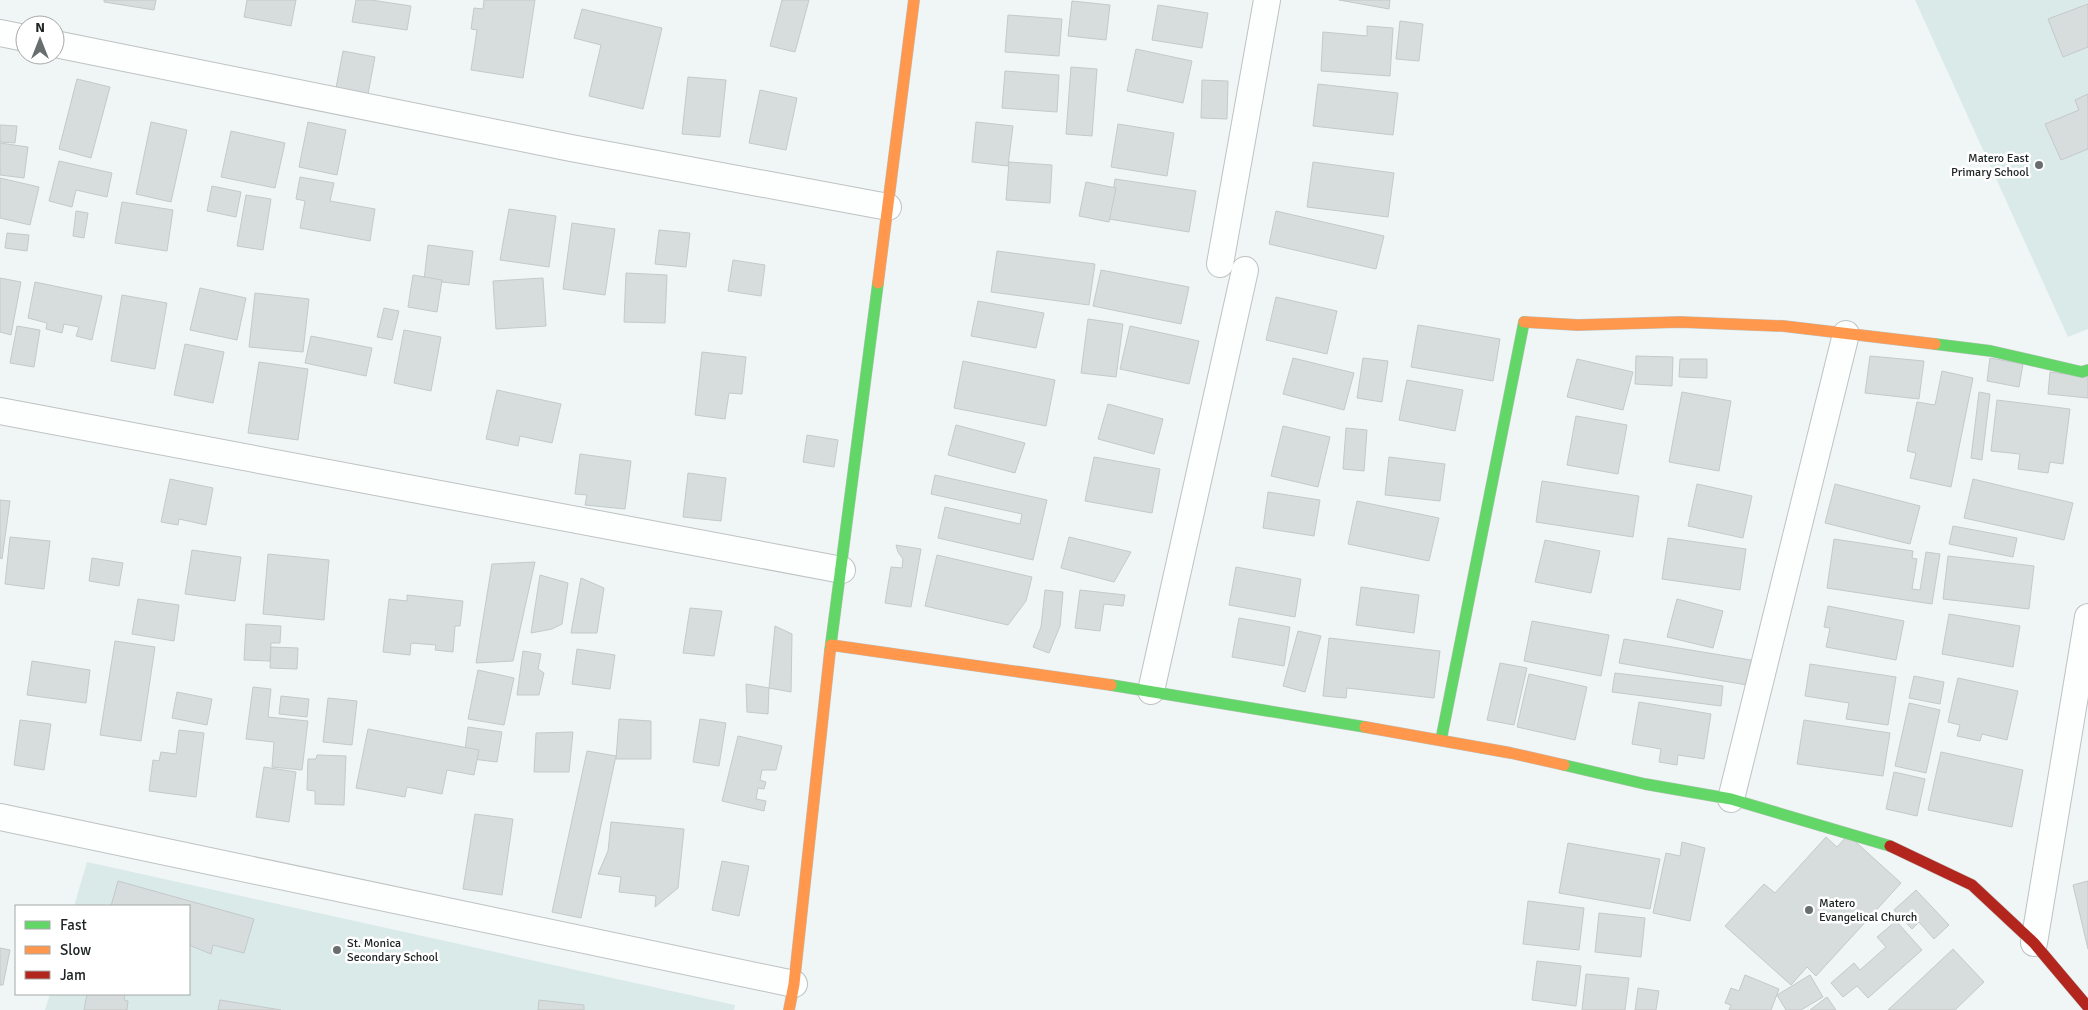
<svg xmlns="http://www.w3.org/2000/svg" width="2088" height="1010" font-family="Signika,sans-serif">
  <rect width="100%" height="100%" fill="#eff6f5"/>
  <g fill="#daeae9">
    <polygon points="1915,0 2088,0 2088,329 2068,337"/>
    <polygon points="87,862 735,1005 734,1010 45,1010 50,994 189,994 189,906 74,906"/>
  </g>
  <g fill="#d7dddc" stroke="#c4c9c9">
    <polygon points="104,0 156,0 154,10 104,2"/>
    <polygon points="247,0 296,0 291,26 244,17"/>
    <polygon points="356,0 371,0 411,6 407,30 352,22"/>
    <polygon points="484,0 535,0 523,78 471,70 477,30 471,29 474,8 483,9"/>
    <polygon points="782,0 809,0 795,52 770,46"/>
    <polygon points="1339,0 1390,0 1389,9"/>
    <polygon points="1072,1 1110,5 1106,40 1068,36"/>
    <polygon points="2088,4 2088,47 2063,57 2048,19"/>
    <polygon points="1158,5 1208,13 1202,48 1152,40"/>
    <polygon points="582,9 662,28 643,109 589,96 601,45 574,38"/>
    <polygon points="1008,15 1062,19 1059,56 1005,52"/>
    <polygon points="1400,21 1423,24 1419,61 1396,59"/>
    <polygon points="1367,26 1393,28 1390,76 1321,71 1323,32 1367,36"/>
    <polygon points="1136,49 1192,61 1183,103 1127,91"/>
    <polygon points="343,51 375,57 368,94 336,88"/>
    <polygon points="1071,67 1097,69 1092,136 1066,134"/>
    <polygon points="1005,71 1059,75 1057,112 1002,108"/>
    <polygon points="688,77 726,80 720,137 682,134"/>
    <polygon points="77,79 110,87 91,158 59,149"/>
    <polygon points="1202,80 1228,81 1227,119 1201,118"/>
    <polygon points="1318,84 1398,93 1393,135 1313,126"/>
    <polygon points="760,90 797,98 786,150 749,143"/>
    <polygon points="2088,94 2088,149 2061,160 2045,124 2079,110 2075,100"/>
    <polygon points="151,122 187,130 171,202 136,194"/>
    <polygon points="308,122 346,130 337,175 299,167"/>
    <polygon points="976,122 1013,126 1008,166 972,162"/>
    <polygon points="1118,124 1174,133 1167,176 1111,167"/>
    <polygon points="0,125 17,126 15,143 0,142"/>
    <polygon points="231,131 285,143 275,188 221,177"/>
    <polygon points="0,143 28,147 24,178 0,175"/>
    <polygon points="59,161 112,173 107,197 76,190 72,207 49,201"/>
    <polygon points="1009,162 1052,165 1050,203 1006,200"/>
    <polygon points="1313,162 1394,173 1388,217 1307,207"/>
    <polygon points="300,177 334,183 330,201 375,209 370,241 300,228 305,201 296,199"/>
    <polygon points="0,178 39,187 30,225 0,218"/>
    <polygon points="1115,179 1196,191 1189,232 1109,219"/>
    <polygon points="1086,182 1116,188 1109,222 1079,216"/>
    <polygon points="212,186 241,192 236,217 207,211"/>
    <polygon points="246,195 271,199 263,250 237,246"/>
    <polygon points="122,202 173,210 167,251 115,243"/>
    <polygon points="509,209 556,216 549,267 500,260"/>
    <polygon points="76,211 88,213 84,238 73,236"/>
    <polygon points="1276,211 1384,236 1376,269 1269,244"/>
    <polygon points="572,223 615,229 605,295 563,289"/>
    <polygon points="659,230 690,233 686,267 655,264"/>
    <polygon points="7,233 29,235 27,251 5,248"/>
    <polygon points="428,245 473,251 469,285 424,280"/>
    <polygon points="997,251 1095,264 1089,305 991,292"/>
    <polygon points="733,260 765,265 761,296 728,291"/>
    <polygon points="1101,270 1189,287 1181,324 1093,306"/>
    <polygon points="626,273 667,275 665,323 624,322"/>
    <polygon points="413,275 442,280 437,312 408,307"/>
    <polygon points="0,278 21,282 11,335 0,332"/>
    <polygon points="543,278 546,326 496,329 493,281"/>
    <polygon points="35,282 102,296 92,340 76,336 79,327 64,324 62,333 46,329 47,323 28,318"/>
    <polygon points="200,288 246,298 237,340 190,330"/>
    <polygon points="255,293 309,299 303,352 249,347"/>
    <polygon points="122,295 167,303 155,369 111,361"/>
    <polygon points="1276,297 1337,311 1327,354 1266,340"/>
    <polygon points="978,301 1044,313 1036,348 971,336"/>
    <polygon points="384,308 399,311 392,340 377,337"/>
    <polygon points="1088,319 1123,324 1116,377 1081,373"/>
    <polygon points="1418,325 1500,339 1493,381 1411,367"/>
    <polygon points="17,326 40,330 34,367 10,363"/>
    <polygon points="1130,326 1199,341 1189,384 1120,369"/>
    <polygon points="404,330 441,337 431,391 394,383"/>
    <polygon points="311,336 372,348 366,376 305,363"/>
    <polygon points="185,344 224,352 213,403 174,395"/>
    <polygon points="702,352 746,357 742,394 729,393 725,419 695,415"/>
    <polygon points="1636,356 1673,357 1672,386 1635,384"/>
    <polygon points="1870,356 1924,361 1919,399 1865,393"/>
    <polygon points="1293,358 1354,373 1344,410 1283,394"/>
    <polygon points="1363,358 1388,361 1382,402 1357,398"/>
    <polygon points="1990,358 2023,364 2019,387 1987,381"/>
    <polygon points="1577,359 1633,372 1623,410 1567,397"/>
    <polygon points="1680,359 1707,359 1707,378 1679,377"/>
    <polygon points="963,361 1055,380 1046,426 954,408"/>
    <polygon points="259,362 308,369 298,440 248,433"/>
    <polygon points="1942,371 1973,378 1951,487 1910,478 1916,453 1907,451 1917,402 1935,405"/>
    <polygon points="2050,372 2088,377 2088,398 2048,394"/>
    <polygon points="1407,380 1463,390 1455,431 1399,420"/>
    <polygon points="497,390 561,404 552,443 520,436 518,446 486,439"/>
    <polygon points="1682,392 1731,401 1719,471 1669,462"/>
    <polygon points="1979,392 1990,394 1982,460 1971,458"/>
    <polygon points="1997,400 2070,409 2063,464 2050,462 2048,473 2018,469 2020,454 1991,451"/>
    <polygon points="1108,404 1163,419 1154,454 1098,439"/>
    <polygon points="1576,416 1627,425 1618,474 1567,465"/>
    <polygon points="956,425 1025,443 1015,473 948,455"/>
    <polygon points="1283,426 1330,437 1318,487 1271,476"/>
    <polygon points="1346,428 1367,430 1364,471 1343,469"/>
    <polygon points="807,435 838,440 834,467 803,462"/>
    <polygon points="580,454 631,461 625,509 585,505 587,495 575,494"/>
    <polygon points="1094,457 1160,469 1152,513 1085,501"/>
    <polygon points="1389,457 1445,464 1440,501 1385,495"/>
    <polygon points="688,473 726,478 721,521 683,517"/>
    <polygon points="935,475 1047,500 1033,560 938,538 945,507 1020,524 1022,514 931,494"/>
    <polygon points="170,479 213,488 206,525 179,519 178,525 161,522"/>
    <polygon points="1973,479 2073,503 2064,540 1964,518"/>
    <polygon points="1542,481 1639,496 1633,537 1536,522"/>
    <polygon points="1697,484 1752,496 1743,538 1688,526"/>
    <polygon points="1835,484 1920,506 1910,544 1825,523"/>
    <polygon points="1268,492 1320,500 1314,536 1263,528"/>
    <polygon points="0,500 10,501 2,559 0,558"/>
    <polygon points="1357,501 1439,518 1429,561 1348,544"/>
    <polygon points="1953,526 2017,538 2013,557 1949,544"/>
    <polygon points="10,537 50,541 44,589 5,584"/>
    <polygon points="1069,537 1131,552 1114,582 1061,568"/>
    <polygon points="1668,538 1746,549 1740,590 1662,579"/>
    <polygon points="1834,539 1913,551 1912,558 1917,559 1912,589 1920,590 1926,552 1940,554 1932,604 1827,588"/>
    <polygon points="1545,540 1600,551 1591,593 1535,582"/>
    <polygon points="896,545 921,549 911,607 885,603 891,567 902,568 903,559 898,552"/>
    <polygon points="192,550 241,557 235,601 185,594"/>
    <polygon points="268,554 329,560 324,620 263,614"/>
    <polygon points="937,555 1032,577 1026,601 1008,625 925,606"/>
    <polygon points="1948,556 2034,566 2029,609 1943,599"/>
    <polygon points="92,558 123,563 119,586 89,581"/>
    <polygon points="535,562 513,661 476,663 492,564"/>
    <polygon points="1236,567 1301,579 1295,617 1229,605"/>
    <polygon points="540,575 568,583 562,624 552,629 531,633"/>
    <polygon points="581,578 604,588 597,633 571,633"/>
    <polygon points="1361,587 1419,595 1414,633 1356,625"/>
    <polygon points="1045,590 1063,592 1060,626 1049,653 1033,647 1041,627"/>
    <polygon points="1080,590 1125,595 1123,606 1104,604 1100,631 1075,628"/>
    <polygon points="407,595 463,601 460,626 455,626 453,652 435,650 436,645 411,643 410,655 383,652 389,599 407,601"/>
    <polygon points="138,599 179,605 174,641 132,634"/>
    <polygon points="1677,599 1723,611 1713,648 1667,637"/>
    <polygon points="1828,606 1904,621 1896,660 1826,647 1830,628 1824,627"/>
    <polygon points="690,608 722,611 714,656 683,653"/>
    <polygon points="1949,614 2020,626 2013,667 1942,654"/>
    <polygon points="1239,618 1290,627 1284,666 1232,657"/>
    <polygon points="1532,621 1609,635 1601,676 1524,661"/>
    <polygon points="246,624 281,626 280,643 271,643 270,661 244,660"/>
    <polygon points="775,626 792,634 791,692 769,688"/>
    <polygon points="1298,631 1321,636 1305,692 1283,686"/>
    <polygon points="1329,638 1440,651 1434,698 1347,688 1346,698 1323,696"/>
    <polygon points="1624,639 1751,660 1747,685 1619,663"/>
    <polygon points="115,641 155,647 141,741 100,735"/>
    <polygon points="271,647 298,648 297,669 270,668"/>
    <polygon points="577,649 615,655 610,689 572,684"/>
    <polygon points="523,651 541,654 538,669 544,673 539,695 517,695"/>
    <polygon points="32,661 90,670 86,703 27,695"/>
    <polygon points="1500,663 1527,668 1514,725 1487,720"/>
    <polygon points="1810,664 1896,677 1888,725 1846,719 1849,703 1805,696"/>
    <polygon points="478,670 514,678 504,725 468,719"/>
    <polygon points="1615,673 1723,686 1721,706 1612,692"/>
    <polygon points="1529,674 1587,687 1575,740 1517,727"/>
    <polygon points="1914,676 1944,682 1940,704 1909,698"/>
    <polygon points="1958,678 2018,691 2007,740 1982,734 1980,741 1957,736 1960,725 1948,722"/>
    <polygon points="746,684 769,688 768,714 747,712"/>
    <polygon points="253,687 271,689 268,717 308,721 302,770 272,767 274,742 246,739"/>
    <polygon points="177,692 212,699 207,725 172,718"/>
    <polygon points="281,696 309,699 307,717 279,714"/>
    <polygon points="328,698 357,701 352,745 323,742"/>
    <polygon points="1639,702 1711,714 1704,759 1678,755 1677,765 1659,762 1661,749 1632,744"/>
    <polygon points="1909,703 1940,710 1926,773 1895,766"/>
    <polygon points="619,719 651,721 651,759 616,759"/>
    <polygon points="700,719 726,723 719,766 693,762"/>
    <polygon points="20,720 51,724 44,770 14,765"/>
    <polygon points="1804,720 1890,733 1883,776 1797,764"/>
    <polygon points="468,727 502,732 497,762 464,758"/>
    <polygon points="368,729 479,750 474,775 447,770 442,794 407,787 405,797 356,788"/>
    <polygon points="179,730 204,733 196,797 149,791 153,760 159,761 161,752 176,754"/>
    <polygon points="573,732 569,772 534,772 536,733"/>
    <polygon points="738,736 782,746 776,770 762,770 760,780 766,782 764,789 758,788 756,799 766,801 764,811 722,801"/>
    <polygon points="587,751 616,756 581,918 552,912"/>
    <polygon points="1941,752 2023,770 2012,827 1928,810"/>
    <polygon points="317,755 346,756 344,805 315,804 315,791 307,790 308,759 316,759"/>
    <polygon points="264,767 296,772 289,822 256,817"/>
    <polygon points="1894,772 1925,779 1917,816 1886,809"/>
    <polygon points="475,814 513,819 502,895 463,889"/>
    <polygon points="611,822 684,829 678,888 655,907 656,896 619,892 621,877 598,874 608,851"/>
    <polygon points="1848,835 1901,883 1816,976 1807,967 1791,985 1725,926 1764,884 1775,893 1826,837 1837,847"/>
    <polygon points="1682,842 1705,848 1690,921 1653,913 1666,853 1680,856"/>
    <polygon points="1568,843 1660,859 1650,909 1559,893"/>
    <polygon points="722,861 749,866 739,916 712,910"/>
    <polygon points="118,881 254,919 244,953 213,945 211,954 189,945 189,906 111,906"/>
    <polygon points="2088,881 2088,949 2073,885"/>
    <polygon points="1916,890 1949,925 1934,939 1919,922 1912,929 1894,910"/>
    <polygon points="1528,901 1584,908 1579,950 1523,944"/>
    <polygon points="1599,913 1645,918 1641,957 1595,952"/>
    <polygon points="1896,921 1922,950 1868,998 1857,986 1843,997 1831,983 1854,963 1860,970 1886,947 1877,937"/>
    <polygon points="0,948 10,950 3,985 0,985"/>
    <polygon points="1953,949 1984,982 1955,1010 1888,1010"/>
    <polygon points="1537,961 1581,966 1576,1006 1532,1000"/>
    <polygon points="1586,974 1629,978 1625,1010 1582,1010"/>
    <polygon points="1745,975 1779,989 1771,1010 1729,1010 1731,1005 1725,1003 1731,988 1739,991"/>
    <polygon points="1810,975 1823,997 1801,1010 1786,1010 1777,995"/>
    <polygon points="1638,988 1659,991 1656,1010 1635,1010"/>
    <polygon points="87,994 125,994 124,1000 128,1001 127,1010 84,1010"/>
    <polygon points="1827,997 1836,1010 1810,1010"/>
    <polygon points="220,1000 281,1010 218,1010"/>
    <polygon points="539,1000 584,1005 584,1010 538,1010"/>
  </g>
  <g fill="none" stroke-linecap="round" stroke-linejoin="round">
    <g stroke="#bec3c2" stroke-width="28">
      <g id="street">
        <polyline points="0,33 25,38"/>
        <polyline points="55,44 571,148 888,207"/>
        <polyline points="1220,264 1267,0"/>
        <polyline points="0,411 842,570"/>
        <polyline points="1151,691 1245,270"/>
        <polyline points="1731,799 1846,334"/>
        <polyline points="0,817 794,984"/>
        <polyline points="2034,943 2088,617"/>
      </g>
    </g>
    <g stroke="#bec3c2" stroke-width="12">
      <g id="fast">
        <polyline points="1935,344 1991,351 2082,372 2088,370"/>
        <polyline points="830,651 878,283"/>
        <polyline points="1111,685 1365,727"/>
        <polyline points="1441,740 1524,322"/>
        <polyline points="1564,765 1645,784 1731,799 1890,846"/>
      </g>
    </g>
    <g stroke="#bec3c2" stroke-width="12">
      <g id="slow">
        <polyline points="878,283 914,0"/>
        <polyline points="1524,322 1578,325 1680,322 1783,326 1935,344"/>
        <polyline points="831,645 1111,685"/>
        <polyline points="1365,727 1511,753 1564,765"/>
        <polyline points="789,1010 794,984 830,651"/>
      </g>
    </g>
    <g stroke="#bec3c2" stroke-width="12">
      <polyline id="jam" points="1890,846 1972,885 2034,943 2088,1007"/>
    </g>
    <use href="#street" stroke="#fdfefe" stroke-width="26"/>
    <use href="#fast" stroke="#63d668" stroke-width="11"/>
    <use href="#slow" stroke="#ff974d" stroke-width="11"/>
    <use href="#jam" stroke="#b3261e" stroke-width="11"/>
  </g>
  <g fill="#686e6e" stroke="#fff" stroke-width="2">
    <circle cx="2039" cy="165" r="5"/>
    <circle cx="1809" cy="910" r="5"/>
    <circle cx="337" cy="950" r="5"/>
  </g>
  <g text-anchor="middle" stroke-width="5" stroke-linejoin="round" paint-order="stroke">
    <g font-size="12" fill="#202525" stroke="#fff" text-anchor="start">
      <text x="2029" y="162" text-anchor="end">Matero East<tspan x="2029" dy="14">Primary School</tspan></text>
      <text x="1819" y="907">Matero<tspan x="1819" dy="14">Evangelical Church</tspan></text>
      <text x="347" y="947">St. Monica<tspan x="347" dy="14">Secondary School</tspan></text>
    </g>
  </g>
  <rect x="15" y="905" width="175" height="90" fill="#ffffff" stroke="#a6a8a8"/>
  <rect x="25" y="921" width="25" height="8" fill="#63d668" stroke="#a6a8a8"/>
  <text x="60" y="930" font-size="15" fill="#202525">Fast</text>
  <rect x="25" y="946" width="25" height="8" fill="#ff974d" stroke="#a6a8a8"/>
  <text x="60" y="955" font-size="15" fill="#202525">Slow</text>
  <rect x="25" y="971" width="25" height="8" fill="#b3261e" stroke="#a6a8a8"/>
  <text x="60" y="980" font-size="15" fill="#202525">Jam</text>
  <g transform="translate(40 40)"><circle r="24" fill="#ffffff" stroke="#a6a8a8"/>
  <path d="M0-4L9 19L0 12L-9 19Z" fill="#686e6e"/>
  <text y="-8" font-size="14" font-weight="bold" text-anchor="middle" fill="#202525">N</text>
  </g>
</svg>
